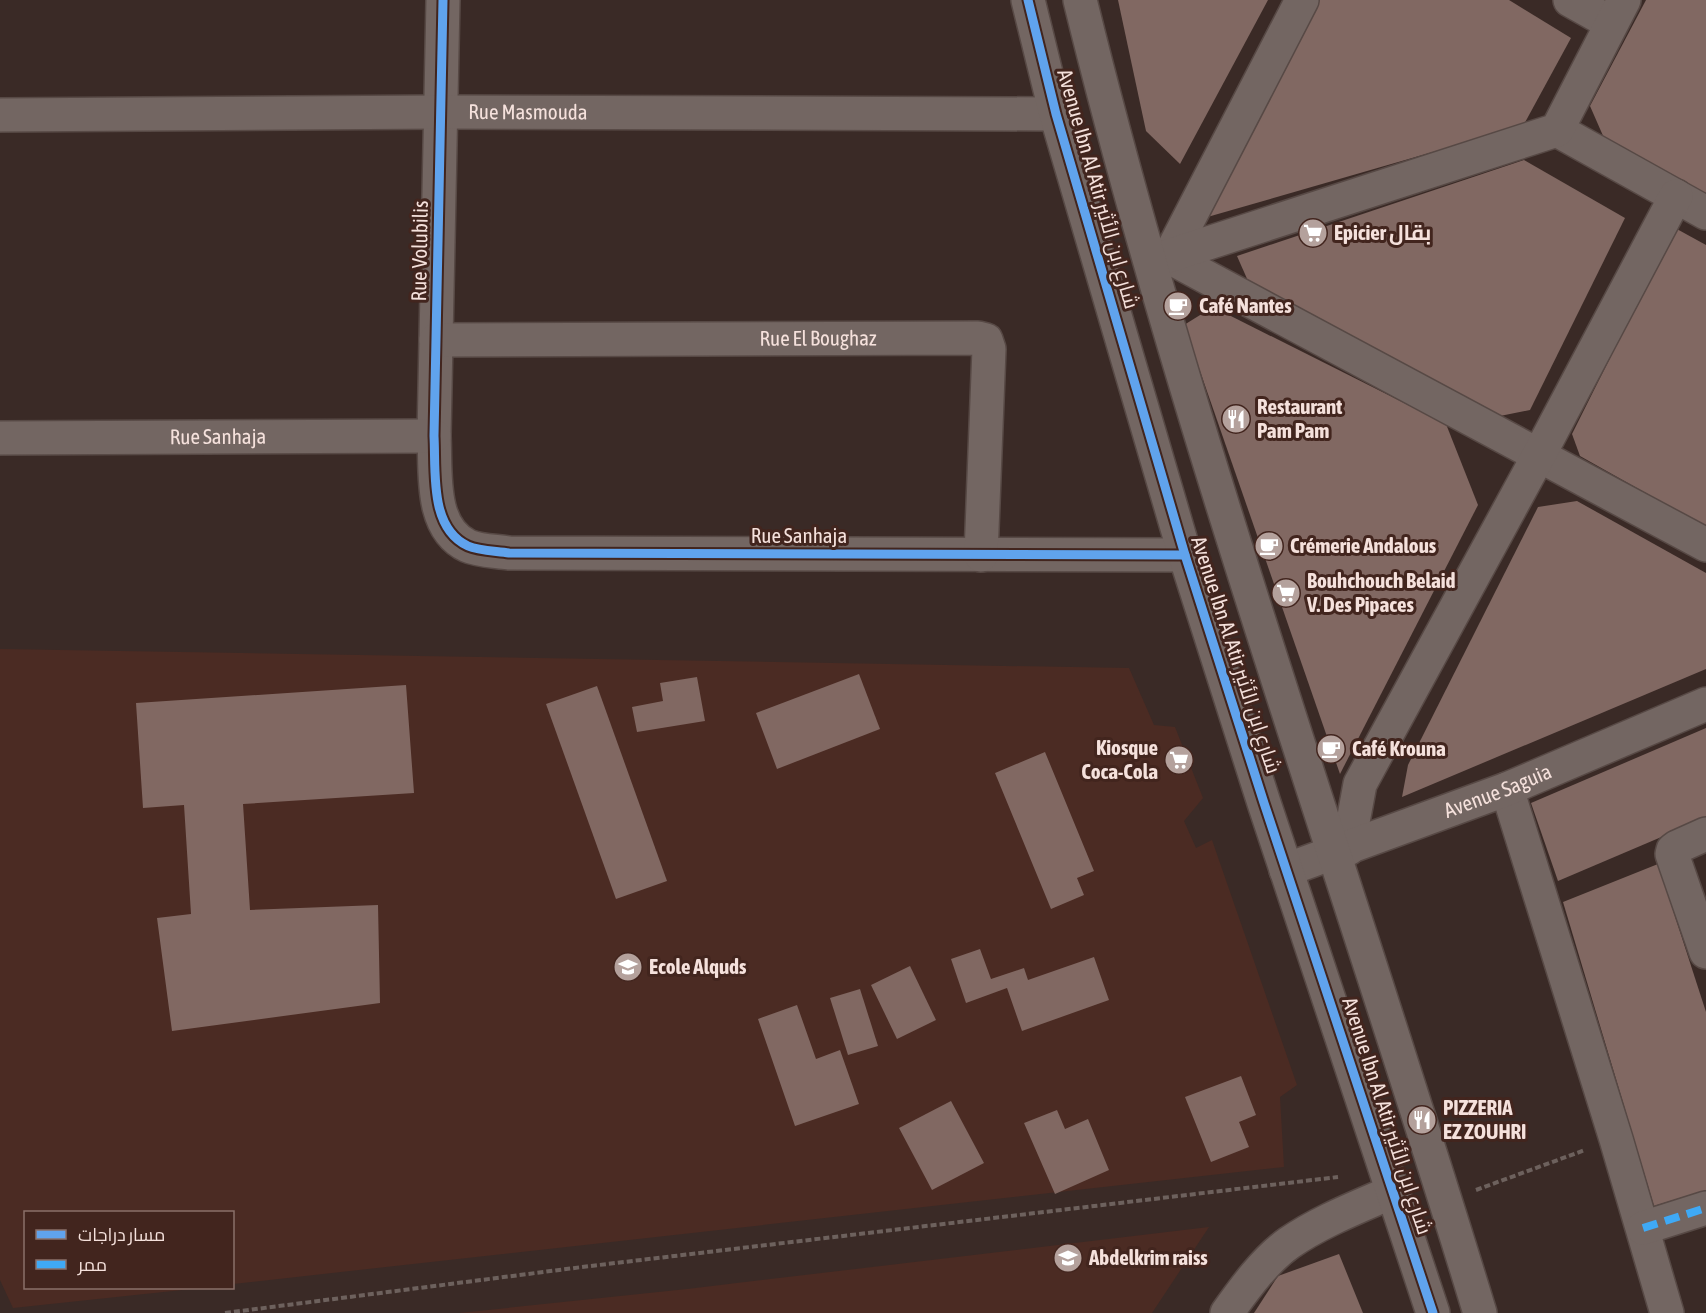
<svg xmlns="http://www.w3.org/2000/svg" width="1706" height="1313" font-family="'Asap Condensed',Cairo,sans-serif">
  <rect width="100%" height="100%" fill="#3a2a26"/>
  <g fill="#4b2b23">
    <polygon points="0,649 1129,668 1154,725 1175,727 1203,798 1184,821 1196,848 1212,840 1297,1085 1280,1097 1284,1167 233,1284 232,1212 26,1212 26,1288 201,1288 13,1308 0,1280"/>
    <polygon points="1209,1227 1152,1313 459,1313 687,1289"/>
  </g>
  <g fill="#816862">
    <polygon points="1118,0 1268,0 1180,164 1146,131"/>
    <polygon points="1319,0 1509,0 1571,38 1523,126 1204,218"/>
    <polygon points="1646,0 1706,0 1706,195 1604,138 1590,106"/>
    <polygon points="1524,160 1625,218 1530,410 1495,417 1248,281 1237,256"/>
    <polygon points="1675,228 1706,245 1706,527 1580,456 1572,434"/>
    <polygon points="1213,307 1446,424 1478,505 1340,774 1184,325"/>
    <polygon points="1577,501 1706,573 1706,669 1402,797 1408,765 1538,507"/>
    <polygon points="859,674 880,729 777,769 756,713"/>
    <polygon points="697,677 705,721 637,732 632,707 663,701 660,683"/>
    <polygon points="406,685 414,793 243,804 250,910 378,905 380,1003 172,1031 157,918 191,914 184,805 143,808 136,703"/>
    <polygon points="597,686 667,881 616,899 546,704"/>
    <polygon points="1706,728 1706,818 1558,881 1531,803"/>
    <polygon points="1045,752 1094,871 1077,878 1084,895 1051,909 995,773"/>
    <polygon points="1658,864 1706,1012 1706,1190 1654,1206 1563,902"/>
    <polygon points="980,949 991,979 1024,968 1028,980 1094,957 1109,1000 1022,1031 1007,988 966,1003 951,959"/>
    <polygon points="910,966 936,1020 897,1039 871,985"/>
    <polygon points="860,989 878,1046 848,1055 830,998"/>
    <polygon points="797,1005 816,1059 840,1050 859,1104 795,1126 758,1019"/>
    <polygon points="1241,1076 1256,1115 1239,1122 1249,1147 1211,1162 1185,1097"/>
    <polygon points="951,1101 984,1163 932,1190 899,1128"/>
    <polygon points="1057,1110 1065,1129 1088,1119 1109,1170 1055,1194 1024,1123"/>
    <polygon points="1339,1254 1363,1313 1254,1313 1278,1276"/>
  </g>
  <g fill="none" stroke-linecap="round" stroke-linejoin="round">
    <g stroke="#574945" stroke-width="36">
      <g id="minor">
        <path d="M443 0 434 436C436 471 429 528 468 546 479 551 497 551 509 553L1185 555"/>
        <polyline points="1302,0 1169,257 1706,545"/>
        <polyline points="1570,0 1611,23"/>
        <path id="s1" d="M0 115 441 112 1056 114"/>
        <polyline points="1557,130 1706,213"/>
        <polyline points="1159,259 1557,130 1624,0"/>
        <path id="s2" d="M436 340 978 338 986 340 989 349 981 555"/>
        <path id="s3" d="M0 438 434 436"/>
        <polyline points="1507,789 1616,1139 1667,1313"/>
        <polyline points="1706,834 1677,847 1673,850 1672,854 1706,952"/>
        <polyline points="1348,849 1360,784 1539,455 1676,196"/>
        <path id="s4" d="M1286 870 1507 789 1706 704"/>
        <polyline points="1643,1228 1706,1208"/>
        <path d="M1227 1313C1244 1289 1265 1260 1289 1243 1321 1221 1358 1207 1394 1191"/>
      </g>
    </g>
    <g stroke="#574945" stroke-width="36">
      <g id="tertiary">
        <polyline points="1028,0 1056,114 1185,555 1264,803 1433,1313"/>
        <path d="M1080 0C1189 444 1347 875 1480 1313"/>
      </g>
    </g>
    <g stroke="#6d615d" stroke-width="4" stroke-dasharray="6 3" stroke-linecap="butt">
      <polyline points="1476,1190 1585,1150"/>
      <polyline points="225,1313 582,1267 1338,1177"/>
    </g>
    <use href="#minor" stroke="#736662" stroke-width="33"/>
    <use href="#tertiary" stroke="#736662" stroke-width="33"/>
    <polyline stroke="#3fa9f5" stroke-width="8" stroke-dasharray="15 8" stroke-linecap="butt" points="1643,1228 1706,1208"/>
    <g stroke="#42251e" stroke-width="13">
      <g id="cycleway">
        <path d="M443 0 434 436C436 471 429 528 468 546 479 551 497 551 509 553L1185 555"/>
        <polyline points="1028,0 1056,114 1185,555 1264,803 1433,1313"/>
      </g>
    </g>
    <use href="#cycleway" stroke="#60a3ed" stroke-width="9"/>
  </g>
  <defs>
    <g id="supermarket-disc" transform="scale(1.5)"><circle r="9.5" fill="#b4a19c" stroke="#42251e"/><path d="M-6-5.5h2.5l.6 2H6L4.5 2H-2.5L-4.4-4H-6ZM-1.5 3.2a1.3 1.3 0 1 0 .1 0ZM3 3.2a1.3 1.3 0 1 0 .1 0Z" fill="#fff"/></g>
    <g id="cafe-disc" transform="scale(1.5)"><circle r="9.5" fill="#b4a19c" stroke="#42251e"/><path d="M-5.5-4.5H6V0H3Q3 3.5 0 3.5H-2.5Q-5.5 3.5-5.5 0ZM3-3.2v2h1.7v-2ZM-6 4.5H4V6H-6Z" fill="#fff"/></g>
    <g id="restaurant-disc" transform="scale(1.5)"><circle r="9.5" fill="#b4a19c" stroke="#42251e"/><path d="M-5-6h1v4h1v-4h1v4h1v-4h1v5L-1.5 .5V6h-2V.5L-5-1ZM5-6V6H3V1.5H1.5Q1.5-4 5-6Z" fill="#fff"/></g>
    <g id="school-disc" transform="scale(1.5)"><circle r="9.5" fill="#b4a19c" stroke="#42251e"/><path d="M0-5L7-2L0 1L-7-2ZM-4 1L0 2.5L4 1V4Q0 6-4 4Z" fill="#fff"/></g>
  </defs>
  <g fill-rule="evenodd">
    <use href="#supermarket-disc" x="1313" y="233"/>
    <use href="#cafe-disc" x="1178" y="306"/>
    <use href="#restaurant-disc" x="1236" y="419"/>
    <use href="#cafe-disc" x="1269" y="546"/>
    <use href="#supermarket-disc" x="1286" y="593"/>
    <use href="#cafe-disc" x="1331" y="749"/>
    <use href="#supermarket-disc" x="1179" y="760"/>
    <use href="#school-disc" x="628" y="967"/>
    <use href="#restaurant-disc" x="1422" y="1120"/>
    <use href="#school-disc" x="1068" y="1258"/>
  </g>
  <g text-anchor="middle" stroke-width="6" stroke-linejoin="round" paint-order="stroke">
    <g font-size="21" fill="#f5e1dc" stroke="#42251e">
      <text dy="7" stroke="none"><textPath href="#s1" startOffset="528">Rue Masmouda</textPath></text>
      <text transform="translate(1098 189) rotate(74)" y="7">Avenue Ibn Al Atir شارع ابن الأثير</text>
      <text transform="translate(420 251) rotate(-89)" y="7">Rue Volubilis</text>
      <text dy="7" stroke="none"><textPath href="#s2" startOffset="382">Rue El Boughaz</textPath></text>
      <text dy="7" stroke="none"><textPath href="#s3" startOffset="218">Rue Sanhaja</textPath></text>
      <text x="799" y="543">Rue Sanhaja</text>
      <text transform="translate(1236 655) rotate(72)" y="7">Avenue Ibn Al Atir شارع ابن الأثير</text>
      <text dy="7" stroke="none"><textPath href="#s4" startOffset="226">Avenue Saguia</textPath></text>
      <text transform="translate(1387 1116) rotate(72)" y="7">Avenue Ibn Al Atir شارع ابن الأثير</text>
    </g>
    <g font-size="21" font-weight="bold" fill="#f5e1dc" stroke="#42251e" text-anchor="start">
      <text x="1334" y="240">Epicier بقال</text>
      <text x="1199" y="313">Café Nantes</text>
      <text x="1257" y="414">Restaurant<tspan x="1257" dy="24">Pam Pam</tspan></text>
      <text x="1290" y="553">Crémerie Andalous</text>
      <text x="1307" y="588">Bouhchouch Belaid<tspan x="1307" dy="24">V. Des Pipaces</tspan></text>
      <text x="1158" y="755" text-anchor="end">Kiosque<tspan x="1158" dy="24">Coca-Cola</tspan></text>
      <text x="1352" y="756">Café Krouna</text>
      <text x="649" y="974">Ecole Alquds</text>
      <text x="1443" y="1115">PIZZERIA<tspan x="1443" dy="24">EZ ZOUHRI</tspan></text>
      <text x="1089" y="1265">Abdelkrim raiss</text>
    </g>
  </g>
  <rect x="24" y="1211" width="210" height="78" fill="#42251e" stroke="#8a706a" stroke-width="1.5"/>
  <rect x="36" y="1230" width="30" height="9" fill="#60a3ed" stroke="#8a706a" stroke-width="1.5"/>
  <text x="78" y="1241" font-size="18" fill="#f5e1dc">مسار دراجات</text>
  <rect x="36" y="1260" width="30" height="9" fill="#3fa9f5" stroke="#8a706a" stroke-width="1.5"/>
  <text x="78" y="1271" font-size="18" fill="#f5e1dc">ممر</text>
</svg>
